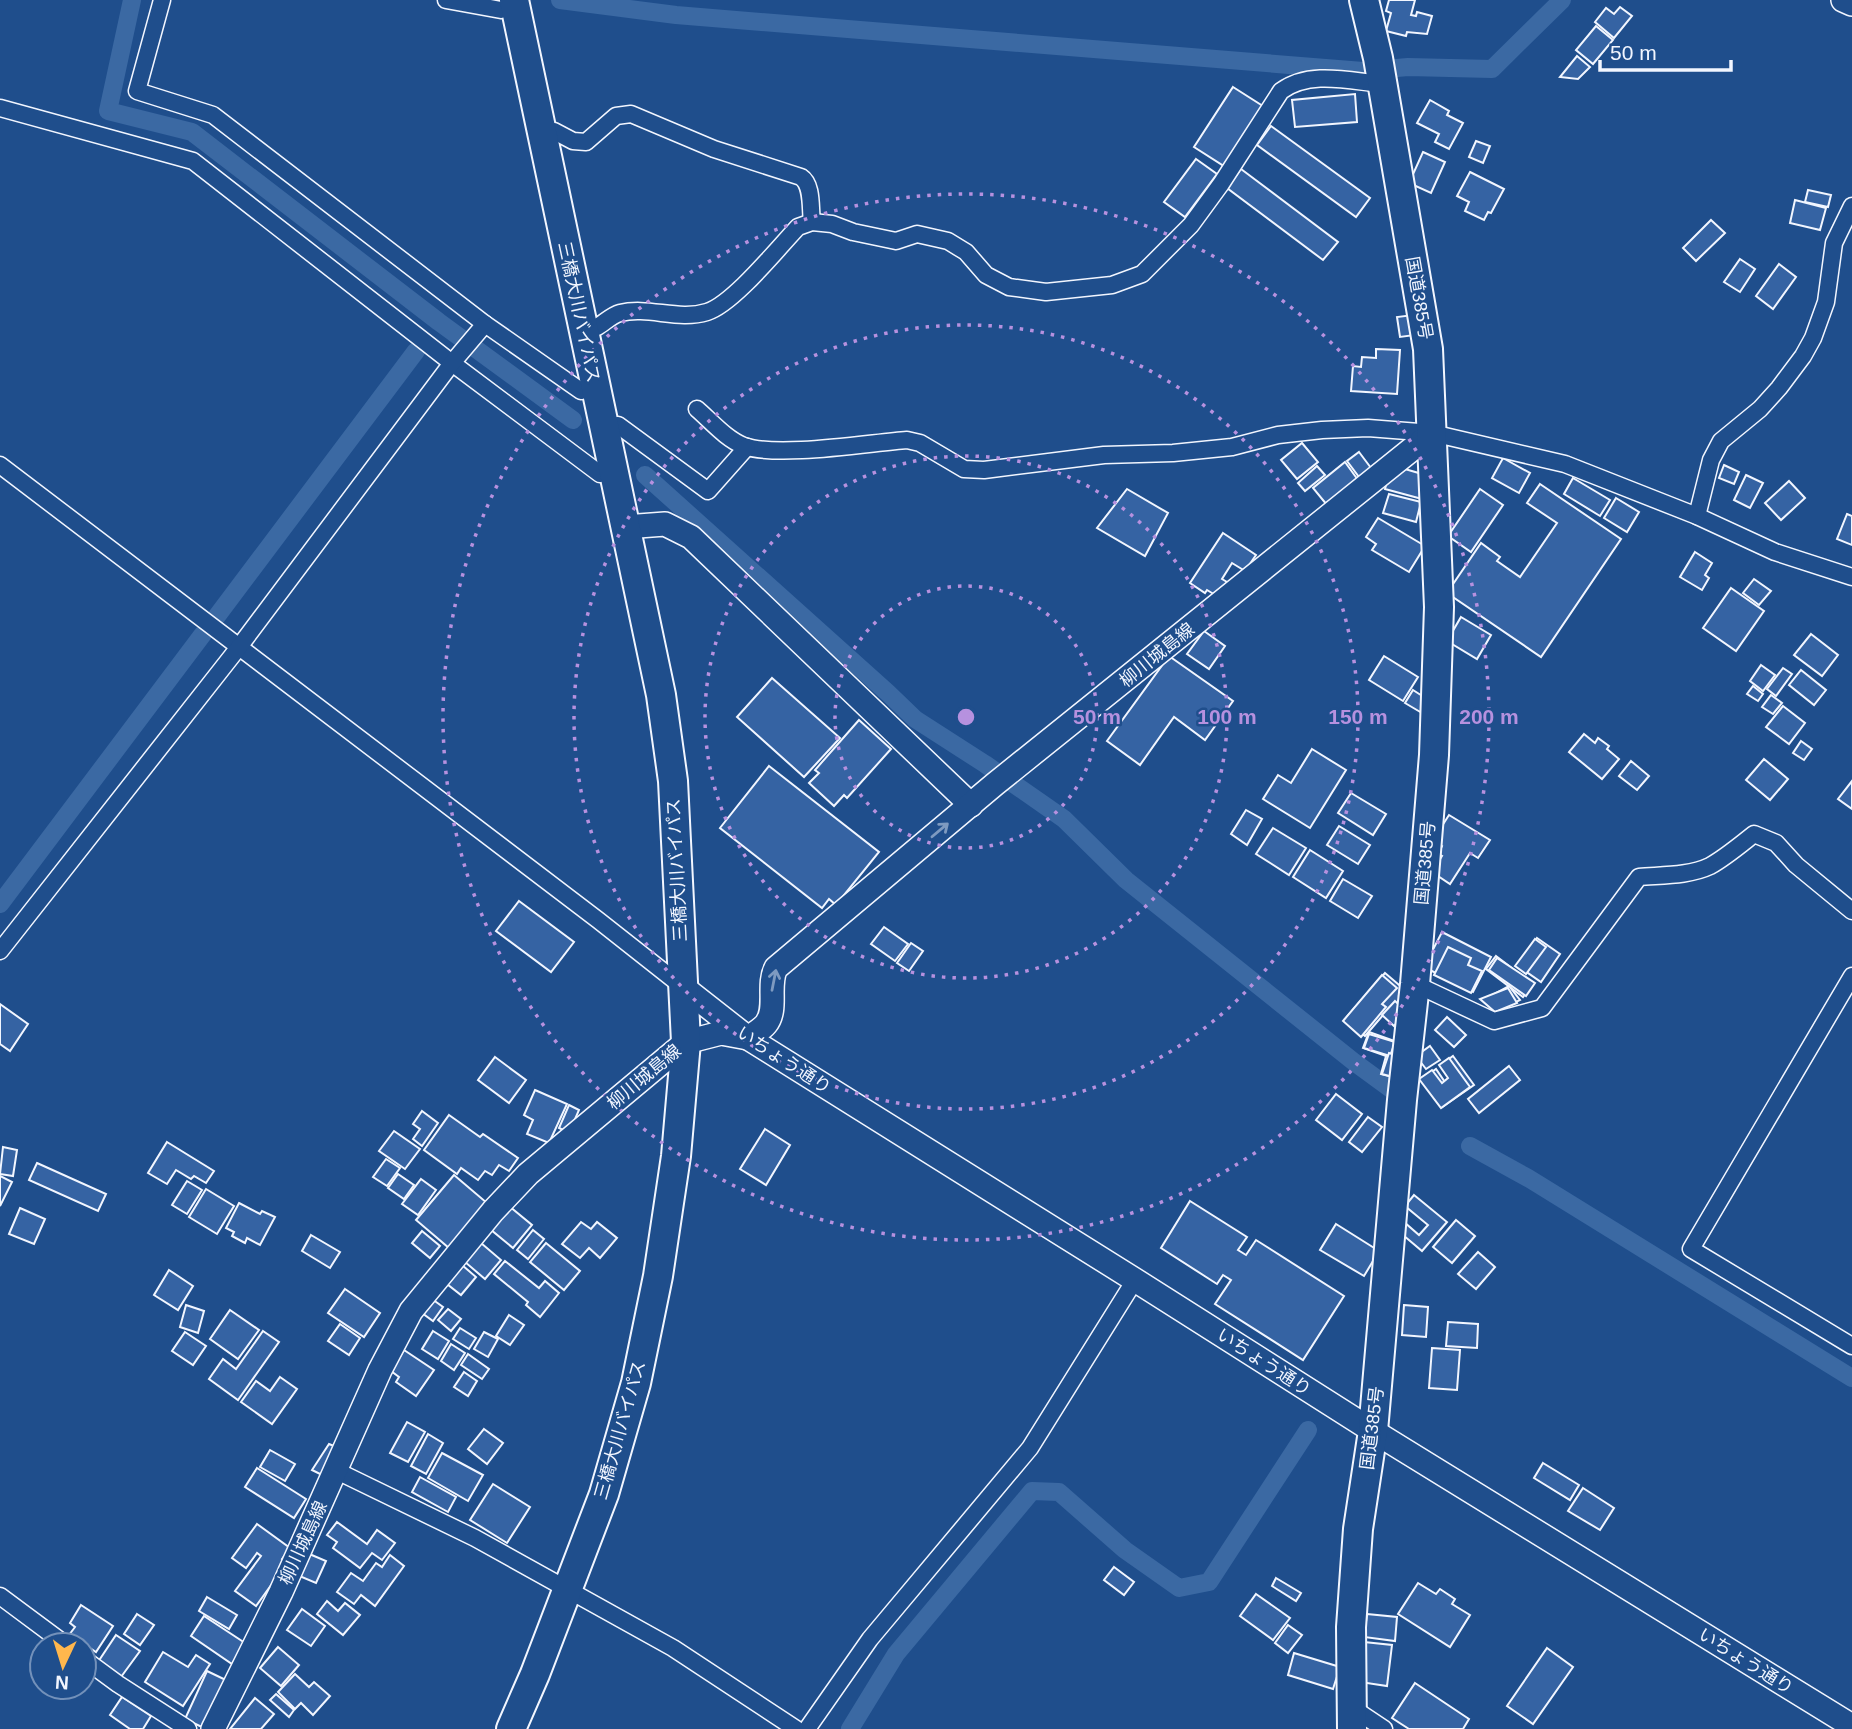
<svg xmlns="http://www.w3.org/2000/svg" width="1852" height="1729" font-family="Arial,'Noto Sans JP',sans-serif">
  <rect width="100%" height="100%" fill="#1f4e8c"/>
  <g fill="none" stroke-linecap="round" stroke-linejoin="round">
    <g stroke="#3b69a3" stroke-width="18">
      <polyline points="132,0 108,111 192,132 439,322 573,420"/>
      <polyline points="560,0 676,15 1363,71 1408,67 1492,69 1562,0"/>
      <polyline points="645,475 888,693 915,719 985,764 1064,819 1126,880 1354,1062 1395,1092"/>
      <polyline points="217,616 416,351"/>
      <polyline points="0,904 203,634"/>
      <polyline points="1470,1146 1528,1178 1852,1378"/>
      <polyline points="850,1729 896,1654 1032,1491 1059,1492 1125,1550 1179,1588 1209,1582 1308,1430"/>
    </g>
  </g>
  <g fill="#3563a3" stroke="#f2f6ff" stroke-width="2">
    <polygon points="1389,0 1415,0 1411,15 1416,16 1417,12 1432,16 1427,34 1407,32 1406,36 1386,31 1391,13 1386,11"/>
    <polygon points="1620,7 1632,16 1614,38 1595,22 1606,8 1614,14"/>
    <polygon points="1596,26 1613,40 1593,64 1576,50"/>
    <polygon points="1577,56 1590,67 1578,79 1560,77"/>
    <polygon points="1233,87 1266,108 1227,168 1194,147"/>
    <polygon points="1355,94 1357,122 1295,127 1292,100"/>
    <polygon points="1430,100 1449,111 1447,115 1463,123 1449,149 1435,142 1439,134 1417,123"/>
    <polygon points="1271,126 1370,198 1356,217 1257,145"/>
    <polygon points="1476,141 1490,146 1483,163 1469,157"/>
    <polygon points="1423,152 1445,162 1431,193 1409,183"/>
    <polygon points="1196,159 1217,174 1185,217 1164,202"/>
    <polygon points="1241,169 1338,242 1323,260 1227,188"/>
    <polygon points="1470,172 1504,189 1491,213 1488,212 1484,220 1465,211 1469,202 1457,196"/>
    <polygon points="1808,190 1831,195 1828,207 1805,202"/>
    <polygon points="1795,200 1826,208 1820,230 1790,223"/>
    <polygon points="1711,220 1725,233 1696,261 1683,248"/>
    <polygon points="1740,259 1755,269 1740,292 1724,282"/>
    <polygon points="1779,264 1796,277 1773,309 1756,296"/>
    <polygon points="1413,315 1415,335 1400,337 1397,317"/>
    <polygon points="1376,349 1400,350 1397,394 1351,391 1353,366 1361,367 1362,357 1376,358"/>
    <polygon points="1302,443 1318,462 1297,479 1281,460"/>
    <polygon points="1359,452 1371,468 1359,477 1347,461"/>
    <polygon points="1503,458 1530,473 1519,493 1492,478"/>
    <polygon points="1345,462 1358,480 1327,505 1313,488"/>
    <polygon points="1724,465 1739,472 1734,484 1719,478"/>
    <polygon points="1317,466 1325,475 1305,491 1298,483"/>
    <polygon points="1398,467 1429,476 1422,499 1385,489 1389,474"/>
    <polygon points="1746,475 1763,483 1750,508 1734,500"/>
    <polygon points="1573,478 1610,500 1600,516 1564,494"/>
    <polygon points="1789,481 1805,498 1781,520 1765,503"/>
    <polygon points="1540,484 1621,539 1541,657 1447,593 1481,543 1500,557 1497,561 1520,577 1557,523 1527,503"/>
    <polygon points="1127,489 1168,513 1145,556 1097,528"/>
    <polygon points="1480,489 1503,505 1471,552 1448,536"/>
    <polygon points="1389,494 1421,502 1416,522 1383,513"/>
    <polygon points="1616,498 1639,512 1627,532 1604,518"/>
    <polygon points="1847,514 1852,516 1852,545 1837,539"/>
    <polygon points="1378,518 1425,546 1409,572 1372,550 1376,544 1366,537"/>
    <polygon points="1223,533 1256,555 1245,571 1232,563 1222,579 1227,582 1217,596 1207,590 1205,593 1190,583"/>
    <polygon points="1695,552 1712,563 1705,575 1709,578 1702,590 1680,577"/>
    <polygon points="1754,579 1771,591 1759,605 1743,593"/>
    <polygon points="1731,588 1764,611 1736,651 1703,628"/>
    <polygon points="1461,617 1491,635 1477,659 1447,641"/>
    <polygon points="1204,631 1225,646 1209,669 1187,654"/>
    <polygon points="1811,634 1838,655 1822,676 1794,655"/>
    <polygon points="1169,656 1233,701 1205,740 1174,717 1140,765 1107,741"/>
    <polygon points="1384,656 1418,677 1403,701 1369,680"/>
    <polygon points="1761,665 1775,675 1763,691 1750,681"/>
    <polygon points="1783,668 1792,674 1776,696 1767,689"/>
    <polygon points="1801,670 1826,690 1814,705 1789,685"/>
    <polygon points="772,678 840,738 804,777 737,717"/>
    <polygon points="1753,686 1763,694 1758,701 1747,694"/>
    <polygon points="1413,690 1430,701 1422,713 1405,703"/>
    <polygon points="1771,695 1782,703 1773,714 1762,707"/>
    <polygon points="1783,706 1805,723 1789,744 1766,727"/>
    <polygon points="859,720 891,749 847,798 844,795 834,806 809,783 819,773 815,770"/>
    <polygon points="1584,734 1595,743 1598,738 1609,746 1607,749 1619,759 1602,779 1569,752"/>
    <polygon points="1801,741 1812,749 1804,760 1793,753"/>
    <polygon points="1312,749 1346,770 1310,828 1263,799 1278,775 1291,783"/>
    <polygon points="1764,759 1788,779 1770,800 1746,780"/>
    <polygon points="1631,761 1649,776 1637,790 1619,776"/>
    <polygon points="769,766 879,852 836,905 829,899 822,908 720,828"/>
    <polygon points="1852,781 1852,809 1838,799"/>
    <polygon points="1351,793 1386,814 1373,835 1338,813"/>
    <polygon points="1246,810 1262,819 1247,845 1231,834"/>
    <polygon points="1449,815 1490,840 1478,858 1470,853 1450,884 1432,872 1442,856 1438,854 1442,846 1433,840"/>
    <polygon points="1339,826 1370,845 1358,864 1327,845"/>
    <polygon points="1273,828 1306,848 1289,875 1256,854"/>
    <polygon points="1310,850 1343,871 1326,898 1293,877"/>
    <polygon points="1343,879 1372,896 1358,918 1330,901"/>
    <polygon points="519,901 574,942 551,972 496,931"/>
    <polygon points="884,927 908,944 895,961 871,944"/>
    <polygon points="1442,932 1491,957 1473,992 1424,967"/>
    <polygon points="1537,938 1560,954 1541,982 1518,966"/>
    <polygon points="1535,939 1546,947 1526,974 1515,966"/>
    <polygon points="911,943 923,951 909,971 897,963"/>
    <polygon points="1448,947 1471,958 1468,965 1482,971 1471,993 1434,975"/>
    <polygon points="1496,956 1533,984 1523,997 1486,969"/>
    <polygon points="1497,958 1535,983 1526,996 1489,970"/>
    <polygon points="1385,973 1405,990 1399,996 1412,1008 1395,1026 1384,1014 1365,1036 1345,1019"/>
    <polygon points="1382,975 1397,988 1382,1004 1386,1007 1361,1037 1343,1021"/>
    <polygon points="1509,986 1520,1000 1499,1011 1483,1000"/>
    <polygon points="1508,988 1517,1003 1495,1012 1480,999"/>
    <polygon points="1395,1001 1407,1012 1394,1026 1382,1015"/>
    <polygon points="0,1004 28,1024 10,1051 0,1044"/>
    <polygon points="1447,1017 1466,1035 1454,1047 1435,1030"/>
    <polygon points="1369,1032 1392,1040 1386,1056 1363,1048"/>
    <polygon points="1369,1034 1395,1042 1390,1056 1364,1048"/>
    <polygon points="1430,1046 1440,1060 1426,1069 1416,1056"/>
    <polygon points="1393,1052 1403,1055 1397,1078 1381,1074 1386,1056 1392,1058"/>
    <polygon points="1389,1053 1400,1057 1393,1077 1382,1074"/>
    <polygon points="1453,1056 1474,1085 1442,1107 1422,1079 1436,1069 1447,1085 1453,1081 1441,1065"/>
    <polygon points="495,1057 526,1080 509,1103 478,1080"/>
    <polygon points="1449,1058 1470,1087 1441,1108 1419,1079 1432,1070 1442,1083 1448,1078 1439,1065"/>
    <polygon points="1509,1066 1520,1080 1479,1113 1468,1099"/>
    <polygon points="535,1090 567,1104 549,1143 527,1134 533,1120 524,1115"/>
    <polygon points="1336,1094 1362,1114 1342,1140 1316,1120"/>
    <polygon points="569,1105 579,1110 569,1133 559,1128"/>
    <polygon points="422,1111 438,1123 422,1146 413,1139 420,1129 413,1124"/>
    <polygon points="449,1115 480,1137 483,1134 518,1158 509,1171 499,1165 492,1175 485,1171 478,1180 461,1168 457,1174 424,1150"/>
    <polygon points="1368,1117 1382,1127 1362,1152 1349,1142"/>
    <polygon points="765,1129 790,1145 766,1185 740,1169"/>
    <polygon points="394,1131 420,1149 405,1169 379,1151"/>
    <polygon points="167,1142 214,1171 206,1183 194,1176 191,1179 176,1170 167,1184 148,1173"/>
    <polygon points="3,1147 17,1150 13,1176 0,1174"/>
    <polygon points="386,1159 400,1168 387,1186 373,1177"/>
    <polygon points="37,1163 106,1194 98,1211 29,1180"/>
    <polygon points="398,1174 414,1185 404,1199 388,1188"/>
    <polygon points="454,1175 487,1203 449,1248 416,1220"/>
    <polygon points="0,1176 12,1182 0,1206"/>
    <polygon points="421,1179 436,1190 418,1215 402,1204"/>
    <polygon points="187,1181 202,1190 187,1214 172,1205"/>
    <polygon points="206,1189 234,1206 217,1234 189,1217"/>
    <polygon points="1414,1195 1447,1222 1422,1251 1397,1230 1404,1222 1419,1235 1428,1225 1405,1206"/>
    <polygon points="1190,1201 1247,1237 1238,1250 1246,1255 1256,1240 1344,1296 1303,1360 1215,1304 1231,1280 1223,1275 1217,1284 1161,1248"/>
    <polygon points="239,1203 260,1214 262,1211 275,1217 260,1245 247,1238 245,1243 232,1236 234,1232 226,1228"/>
    <polygon points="509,1206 532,1225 513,1248 490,1229"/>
    <polygon points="20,1208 45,1219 34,1244 9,1234"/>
    <polygon points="1456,1220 1475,1236 1452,1263 1433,1247"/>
    <polygon points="581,1222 591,1229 597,1222 617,1238 600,1258 589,1248 580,1258 562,1244"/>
    <polygon points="1336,1224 1379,1251 1364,1276 1320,1250"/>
    <polygon points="533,1230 544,1239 528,1259 517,1250"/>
    <polygon points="422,1231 440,1246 430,1258 412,1243"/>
    <polygon points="311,1235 340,1252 330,1268 302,1251"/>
    <polygon points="481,1243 501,1260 485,1279 465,1262"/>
    <polygon points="546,1243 580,1271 564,1290 530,1262"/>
    <polygon points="1478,1252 1495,1267 1476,1289 1458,1274"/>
    <polygon points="505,1261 539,1288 545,1281 559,1293 540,1317 526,1305 528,1302 494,1274"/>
    <polygon points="462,1265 476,1277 461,1295 447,1284"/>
    <polygon points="169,1270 193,1286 178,1310 154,1295"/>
    <polygon points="345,1289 380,1313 364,1337 328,1313"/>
    <polygon points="432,1299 443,1307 433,1321 422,1313"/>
    <polygon points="186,1305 204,1311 198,1333 180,1327"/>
    <polygon points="1404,1305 1428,1307 1426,1337 1402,1335"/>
    <polygon points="448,1309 461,1319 451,1331 438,1320"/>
    <polygon points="230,1310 259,1330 238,1359 210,1339"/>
    <polygon points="509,1315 524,1325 510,1345 496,1336"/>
    <polygon points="1448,1322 1478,1324 1477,1348 1446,1346"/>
    <polygon points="340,1324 360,1338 349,1355 328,1341"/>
    <polygon points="460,1328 476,1338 469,1349 453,1339"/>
    <polygon points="263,1331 279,1342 238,1400 209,1379 223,1359 236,1369"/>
    <polygon points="433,1331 449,1341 438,1359 422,1349"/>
    <polygon points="185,1332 206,1346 193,1365 172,1351"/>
    <polygon points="484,1332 498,1339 488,1357 474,1349"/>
    <polygon points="451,1344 465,1353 454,1370 441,1361"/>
    <polygon points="1432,1348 1460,1350 1457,1390 1429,1388"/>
    <polygon points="404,1350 434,1370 416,1396 396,1382 399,1377 391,1371"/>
    <polygon points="468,1354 489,1369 482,1379 461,1365"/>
    <polygon points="464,1372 477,1381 468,1396 454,1387"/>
    <polygon points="280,1377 297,1389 272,1424 241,1402 256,1381 270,1391"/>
    <polygon points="407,1422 425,1432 408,1462 390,1453"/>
    <polygon points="484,1429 503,1443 487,1464 468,1449"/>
    <polygon points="428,1434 443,1443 426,1474 411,1466"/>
    <polygon points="329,1444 339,1448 326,1477 312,1470"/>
    <polygon points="270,1450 295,1464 285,1481 260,1467"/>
    <polygon points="442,1453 483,1475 468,1501 428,1478"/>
    <polygon points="1543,1463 1579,1485 1570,1500 1534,1478"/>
    <polygon points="257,1468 306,1499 294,1518 245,1487"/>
    <polygon points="420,1477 456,1497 448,1512 412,1492"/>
    <polygon points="493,1484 530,1507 507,1543 470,1520"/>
    <polygon points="1583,1488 1614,1508 1600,1530 1568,1511"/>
    <polygon points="337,1522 367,1544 377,1530 395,1543 382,1560 372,1553 360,1568 333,1548 337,1542 327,1535"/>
    <polygon points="257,1524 290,1548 282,1559 287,1563 256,1606 235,1591 261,1556 257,1553 246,1568 232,1558"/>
    <polygon points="307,1553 326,1561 316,1583 297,1575"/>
    <polygon points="390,1555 404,1566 375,1606 361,1595 354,1604 337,1592 351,1573 363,1581 376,1563 382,1567"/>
    <polygon points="1114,1567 1134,1582 1124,1595 1104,1580"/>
    <polygon points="1276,1578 1301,1593 1296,1601 1272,1586"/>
    <polygon points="1418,1583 1436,1594 1440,1589 1455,1599 1452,1604 1470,1615 1450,1647 1398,1614"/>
    <polygon points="1256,1594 1290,1618 1273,1640 1240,1616"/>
    <polygon points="207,1597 237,1615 229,1629 199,1611"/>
    <polygon points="327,1601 338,1611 345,1603 360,1615 343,1635 317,1614"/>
    <polygon points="81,1605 113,1626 96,1652 79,1641 74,1645 66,1639 75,1627 70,1623"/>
    <polygon points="302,1609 325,1626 311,1646 287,1630"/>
    <polygon points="137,1614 154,1625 140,1645 124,1634"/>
    <polygon points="1367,1614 1397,1617 1395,1641 1364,1637"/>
    <polygon points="204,1616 245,1643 232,1664 191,1636"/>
    <polygon points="1288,1625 1302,1635 1288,1653 1275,1643"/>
    <polygon points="116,1635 140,1651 121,1677 98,1662"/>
    <polygon points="1364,1642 1392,1645 1387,1686 1360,1682"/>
    <polygon points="278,1647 299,1665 281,1686 260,1668"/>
    <polygon points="1547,1648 1573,1667 1533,1724 1507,1706"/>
    <polygon points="163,1652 188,1667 196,1655 210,1664 183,1706 145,1682"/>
    <polygon points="1294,1653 1340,1667 1333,1689 1288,1675"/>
    <polygon points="207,1671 230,1682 206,1729 185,1719"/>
    <polygon points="295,1674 309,1687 314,1682 330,1696 313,1715 301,1703 295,1709 278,1692"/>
    <polygon points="1415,1683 1469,1719 1463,1729 1409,1729 1392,1718"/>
    <polygon points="276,1694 294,1710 289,1717 270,1700"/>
    <polygon points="122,1697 151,1716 143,1729 130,1729 110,1715"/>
    <polygon points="255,1698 274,1714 261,1729 230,1729"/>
  </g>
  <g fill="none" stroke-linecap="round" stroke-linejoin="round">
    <g stroke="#f2f6ff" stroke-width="19">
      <g id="street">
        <polyline points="162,0 137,91 213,115 485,324"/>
        <polyline points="446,0 501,10"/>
        <polyline points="0,108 193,161 452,363 600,474"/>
        <path d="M554 131 573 141 586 142 616 116 631 114 714 149 801 177C813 185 810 208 812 222"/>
        <path d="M597 327C604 323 612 315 620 313 649 306 678 321 707 312 733 304 778 248 798 227L812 222 832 224 853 232 896 241 917 234 948 241 966 252 986 275 1009 287 1046 292 1112 285 1142 274 1191 225 1221 184 1281 91C1310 70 1349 81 1382 84"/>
        <path d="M697 409C711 421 726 439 744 446 778 458 868 443 907 440L920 443 964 469 984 470 1104 455 1173 453 1232 447 1278 435 1322 430 1368 428 1432 433 1565 464 1697 516 1775 552 1852 577"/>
        <polyline points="618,425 708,491 747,447"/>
        <polyline points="0,465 598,920 683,987"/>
        <polyline points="1697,516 1711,460 1721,441 1760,409 1779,388 1803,356 1813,338 1826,302 1834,243 1852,206"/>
        <polyline points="0,951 239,647 452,363 485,324 581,391"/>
        <polyline points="1852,976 1691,1249 1852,1346"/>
        <path d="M1415 984 1494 1021 1542 1008 1639 877C1662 875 1689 876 1710 866 1726 857 1740 845 1754 834L1776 843 1796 865 1852 911"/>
        <polyline points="337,1471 475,1538 673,1648 796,1729"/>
        <polyline points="0,1596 66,1645"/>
        <polyline points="84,1659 118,1684 188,1729"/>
        <polyline points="1351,1707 1384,1729"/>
        <polyline points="807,1729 870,1639 1030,1448 1135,1280"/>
      </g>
    </g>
    <g stroke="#f2f6ff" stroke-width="26">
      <g id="secondary">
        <polyline points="1843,0 1852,4"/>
        <polyline points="625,527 665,524 691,537 971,805"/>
        <polyline points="683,987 748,1038 1135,1280 1373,1431 1852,1726"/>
        <path d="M213 1729 281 1592 380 1370 411 1311 493 1211 528 1174 686 1042 721 1033 748 1038C754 1034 762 1029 766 1024 778 1009 767 985 776 968L995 784 1432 433"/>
      </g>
    </g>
    <g stroke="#f2f6ff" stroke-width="32">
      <g id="highway">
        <polyline points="511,1729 535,1674 604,1494 636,1383 658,1276 676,1156 686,1042 673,781 661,695 514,0"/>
        <polyline points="1352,1729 1351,1627 1358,1529 1373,1431 1402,1100 1415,984 1434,755 1439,607 1428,349 1378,58 1364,0"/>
      </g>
    </g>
    <use href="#street" stroke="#1f4e8c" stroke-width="16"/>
    <use href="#secondary" stroke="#1f4e8c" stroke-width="23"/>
    <use href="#highway" stroke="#1f4e8c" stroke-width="28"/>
  </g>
  <defs><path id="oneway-shaft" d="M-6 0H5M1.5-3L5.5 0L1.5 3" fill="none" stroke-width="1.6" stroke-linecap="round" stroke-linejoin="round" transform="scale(1.75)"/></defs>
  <g stroke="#7e9ac0">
    <use href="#oneway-shaft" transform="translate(940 830) rotate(-40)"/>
    <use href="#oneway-shaft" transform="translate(774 980) rotate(-79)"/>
  </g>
  <g fill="none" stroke="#b691df" stroke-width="3.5" stroke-dasharray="3.5 7">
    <circle cx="966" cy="717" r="131"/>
    <circle cx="966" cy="717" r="261"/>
    <circle cx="966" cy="717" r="392"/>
    <circle cx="966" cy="717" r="523"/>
  </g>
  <g text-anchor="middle" stroke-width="5" stroke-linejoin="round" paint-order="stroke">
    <g font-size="18" fill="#f2f6ff" stroke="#1f4e8c">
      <text transform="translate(1419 298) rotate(80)" y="6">国道385号</text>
      <text transform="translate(579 312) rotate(78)" y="6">三橋大川バイパス</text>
      <text transform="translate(1157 655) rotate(-39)" y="6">柳川城島線</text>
      <text transform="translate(1425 863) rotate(-85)" y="6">国道385号</text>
      <text transform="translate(677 870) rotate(-93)" y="6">三橋大川バイパス</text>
      <text transform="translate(784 1060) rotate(33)" y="6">いちょう通り</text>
      <text transform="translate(644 1077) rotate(-40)" y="6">柳川城島線</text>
      <text transform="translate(1264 1362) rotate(33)" y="6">いちょう通り</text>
      <text transform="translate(1372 1428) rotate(-83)" y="6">国道385号</text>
      <text transform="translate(620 1430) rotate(-74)" y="6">三橋大川バイパス</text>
      <text transform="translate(303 1543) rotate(-65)" y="6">柳川城島線</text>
      <text transform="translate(1746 1661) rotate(32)" y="6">いちょう通り</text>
    </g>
  </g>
  <circle cx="966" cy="717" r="10" fill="#b691df" stroke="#1f4e8c" stroke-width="3.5"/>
  <g font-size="21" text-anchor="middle" font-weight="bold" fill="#b691df" stroke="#1f4e8c" stroke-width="5" stroke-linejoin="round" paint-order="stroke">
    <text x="1097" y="724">50 m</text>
    <text x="1227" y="724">100 m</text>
    <text x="1358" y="724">150 m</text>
    <text x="1489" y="724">200 m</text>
  </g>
  <g transform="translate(63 1666) rotate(184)"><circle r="33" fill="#1f4e8c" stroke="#7391ba" stroke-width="2"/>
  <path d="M0-5L12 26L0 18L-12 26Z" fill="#ffb74d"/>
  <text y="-10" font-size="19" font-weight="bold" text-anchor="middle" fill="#f2f6ff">N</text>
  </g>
  <path d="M1600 60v10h131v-10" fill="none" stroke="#f2f6ff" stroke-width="3.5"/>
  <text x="1610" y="60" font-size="21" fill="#f2f6ff" stroke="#1f4e8c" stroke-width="5" paint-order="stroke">50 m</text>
</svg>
